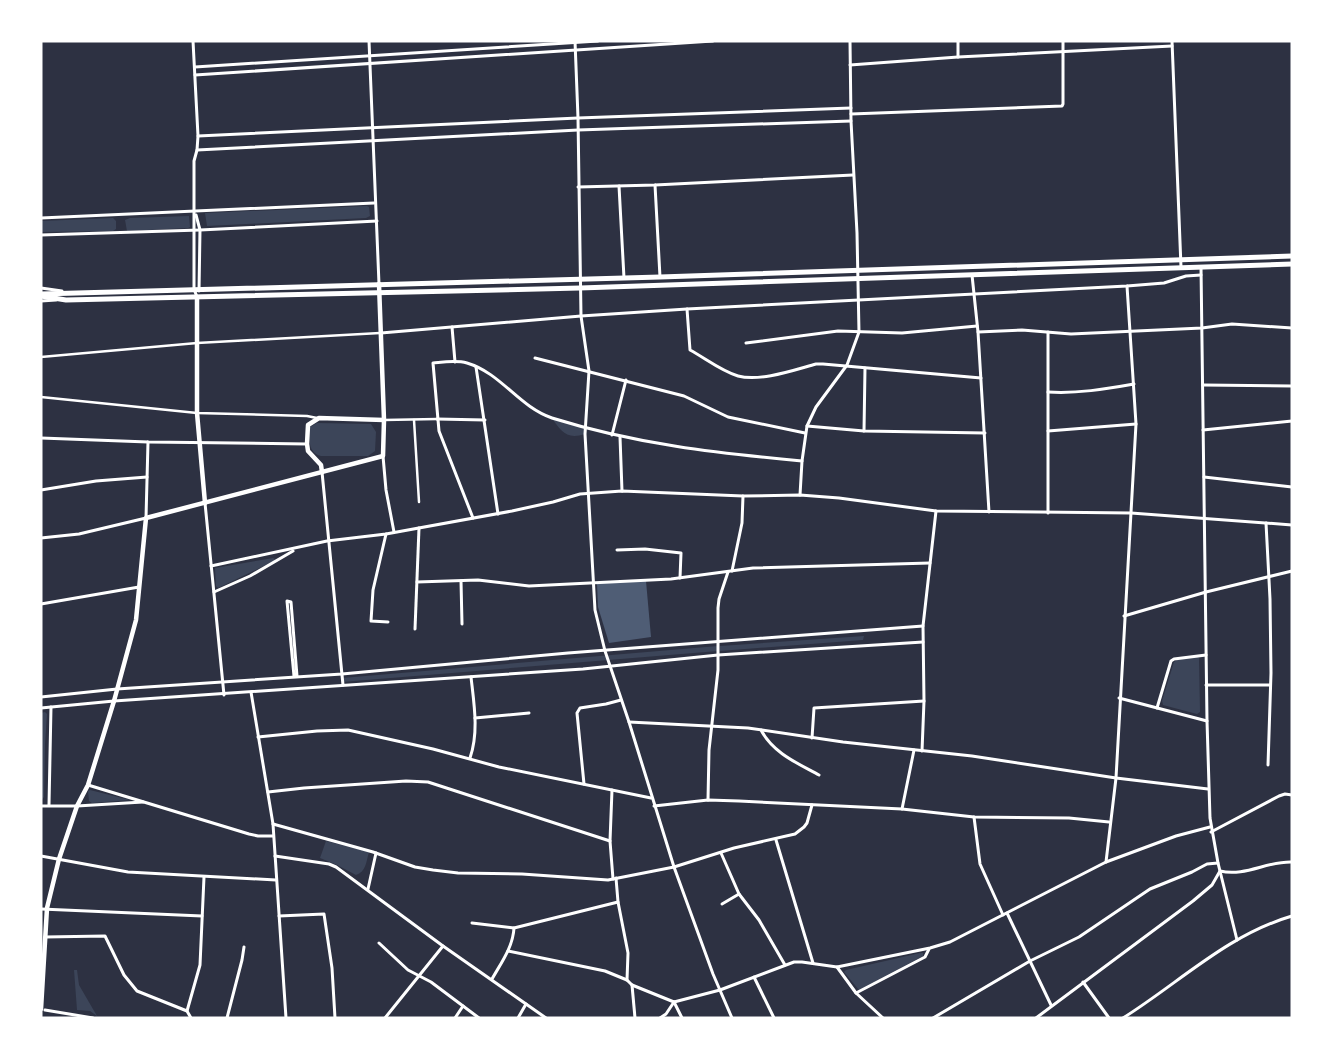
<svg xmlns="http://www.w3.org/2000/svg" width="1333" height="1059" font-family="'DM Sans',sans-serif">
  <rect width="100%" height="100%" fill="#2d3142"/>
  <g fill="#3c4559">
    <polygon points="367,206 369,207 370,216 366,218 207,226 205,213"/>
    <polygon points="189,216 190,227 188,228 127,231 125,220 130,218"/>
    <polygon points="113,218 116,221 116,229 113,231 41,232 41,221"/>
    <path d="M551 417 585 427V434C566 440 561 431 551 417Z"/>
    <path d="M317 423 371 424 376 432 375 451 368 456H321C307 452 310 440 310 427Z"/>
    <polygon points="273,558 275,559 274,561 218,588 216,586 215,568"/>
    <polygon points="864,636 863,640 720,651 720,646"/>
    <polygon points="718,646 718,651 342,682 342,678"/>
    <polygon points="1197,656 1199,658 1200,712 1197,714 1163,705 1162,701 1174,662 1177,660"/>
    <polygon points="45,712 47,714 45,744 44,797 41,801 41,713"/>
    <polygon points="90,790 130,800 92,803 89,801 88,791"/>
    <path d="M326 841 369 852C366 862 366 872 356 875L337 865 320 858Z"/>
    <polygon points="920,953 923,953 923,956 859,990 844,972 846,970"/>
    <polygon points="74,970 77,970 79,985 97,1016 90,1011 77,1010"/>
  </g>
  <polygon fill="#4f5d75" points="646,581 651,637 609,643 598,607 597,583"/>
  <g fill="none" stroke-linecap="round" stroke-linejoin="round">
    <g stroke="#fff" stroke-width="2.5">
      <polyline points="41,357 197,343 380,333"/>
      <polyline points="41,397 197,413 307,416 317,418"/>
      <polyline points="384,420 437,419"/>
      <polyline points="414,420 419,502"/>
    </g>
    <g stroke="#fff" stroke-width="3">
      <polyline points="193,41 198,136 197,150 194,161 194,289 197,297"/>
      <polyline points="369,41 379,284"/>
      <polyline points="575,41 578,118 581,316 589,371 585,434 595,610 605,651 629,722 674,867 713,974 732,1018"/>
      <polyline points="958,41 958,57"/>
      <polyline points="1172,41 1181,267"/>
      <polyline points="850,65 958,57 1172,46"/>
      <polyline points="195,67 598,41"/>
      <polyline points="195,75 713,41"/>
      <polyline points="851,114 1062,106 1063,104 1063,41"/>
      <polyline points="198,136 578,118 851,108"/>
      <polyline points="197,150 578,130 851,121"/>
      <polyline points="655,185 660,277"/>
      <polyline points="619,186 624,278"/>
      <polyline points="578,187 655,185 853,175"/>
      <polyline points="196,215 200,230 199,291"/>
      <polyline points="41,218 374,203"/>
      <polyline points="41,235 200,230 377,221"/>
      <polyline points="1201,267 1207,721 1210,818 1218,863 1237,940"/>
      <polyline points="972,275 978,332 989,512"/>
      <polyline points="41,288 62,291"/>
      <polyline points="41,301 56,300"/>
      <path d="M687 309 690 350C705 358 721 371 738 376 760 382 794 370 816 364H823L981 378"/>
      <polyline points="452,327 455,362"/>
      <polyline points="978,332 1022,330 1071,334 1202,328 1232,324 1292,328"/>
      <polyline points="381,333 581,316 687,309 1127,286 1164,283 1186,276 1201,275"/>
      <polyline points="746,343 838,331 902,333 977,326"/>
      <polyline points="535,358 684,396 728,417 805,433"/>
      <polyline points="476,367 498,514"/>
      <polyline points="1203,385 1292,386"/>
      <path d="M1048 392C1076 394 1106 389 1134 384"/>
      <polyline points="437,419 485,420"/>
      <polyline points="807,426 864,431 985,433"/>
      <polyline points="1203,430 1292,421"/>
      <polyline points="864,431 865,368"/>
      <polyline points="1048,431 1136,424"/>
      <polyline points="612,435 626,380"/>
      <polyline points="620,437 622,491"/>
      <polyline points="41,438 148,442 307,444"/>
      <polyline points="383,456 386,490 394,532"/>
      <polyline points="322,472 343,685"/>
      <polyline points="1204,477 1292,487"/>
      <polyline points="41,490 96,481 147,477"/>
      <polyline points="800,495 802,461 807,426 816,407 847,365 859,332 857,233 851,121 850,41"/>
      <polyline points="205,503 224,695"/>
      <polyline points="1048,513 1048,332"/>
      <path d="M473 518 439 431 433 363C444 362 456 360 467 363 501 373 519 407 552 418 635 444 716 453 802 461"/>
      <polyline points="1266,523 1270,599 1271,673 1268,765"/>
      <polyline points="386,534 373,590 371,621 388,622"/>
      <polyline points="41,538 79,534 146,518 148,442"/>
      <polyline points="617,550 645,549 681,553 680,578"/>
      <polyline points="211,566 327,541 386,534 512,511 553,502 580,494 622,491 743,496 800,495 839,498 936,511 1131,513 1292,525"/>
      <polyline points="732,571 742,523 743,496"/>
      <polyline points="461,581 462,624"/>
      <polyline points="417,582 478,580 529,586 671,579 753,568 930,563"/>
      <polyline points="214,592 250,576 293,551"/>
      <polyline points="41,604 139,587"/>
      <polyline points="1124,616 1206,592 1292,571"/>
      <polyline points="415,629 419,528"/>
      <polyline points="294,676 287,601 291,602 297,676"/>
      <polyline points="1206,685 1270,685"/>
      <polyline points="251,692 273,824 286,1018"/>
      <polyline points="41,697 117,689 342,674 568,653 923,626"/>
      <polyline points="1119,698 1207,721"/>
      <polyline points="41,708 114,701 583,669 718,655 923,642"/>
      <polyline points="1157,708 1171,661 1174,659 1206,655"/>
      <polyline points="475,718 529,713"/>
      <polyline points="629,722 748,728 843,742 972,756 1116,778 1208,789"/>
      <path d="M761 730C773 753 797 763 819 775"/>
      <polyline points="258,737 317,731 348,730 433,749 499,767 651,798"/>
      <polyline points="812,738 814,708 924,701"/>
      <polyline points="922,751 924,701 923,626 936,511"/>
      <path d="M470 758C479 732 474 704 471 677"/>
      <polyline points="584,784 577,713 580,708 606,704 621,700"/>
      <polyline points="88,785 249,834 258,836 273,836"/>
      <polyline points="612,790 610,841 613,879"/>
      <polyline points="268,792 304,788 406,781 428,782 610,841"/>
      <polyline points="708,800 709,750 718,670 718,608 719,599 728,572"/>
      <polyline points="49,805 51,707"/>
      <polyline points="41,806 77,806 143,802"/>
      <polyline points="654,806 708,800 739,801 902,809 974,817 1069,818 1109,822"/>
      <polyline points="902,809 914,750"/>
      <polyline points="974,817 980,864 1003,915"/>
      <polyline points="273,824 373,852 415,867 433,870 458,873 522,874 608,880 674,867 734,848 795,834 804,827 807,823 812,805"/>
      <polyline points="1211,832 1279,796 1285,794 1292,795"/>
      <polyline points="776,840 813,963"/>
      <polyline points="721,853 739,894 759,920 785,965"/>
      <polyline points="41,856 128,872 276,880"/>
      <polyline points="275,856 329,864 336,867 443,946 546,1018"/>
      <polyline points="1106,862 1116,778 1136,424 1127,286"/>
      <polyline points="616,878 618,902 628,953 627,980"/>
      <polyline points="368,889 376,853"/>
      <polyline points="722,904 739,894"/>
      <polyline points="41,909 202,916"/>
      <polyline points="1007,913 1051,1005"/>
      <polyline points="279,916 324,914 332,968 335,1018"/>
      <polyline points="472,923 514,928 618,902"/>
      <polyline points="45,937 105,936 124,975 137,991 187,1011 191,1018"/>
      <polyline points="379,943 408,970 431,982 479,1018"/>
      <polyline points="508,951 605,971 627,980 632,985 674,1002 682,1018"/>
      <polyline points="837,967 856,993 883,1018"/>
      <polyline points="754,977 774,1018"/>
      <path d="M492 979C501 963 513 947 514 928"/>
      <polyline points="1083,982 1109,1018"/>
      <polyline points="632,985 635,1018"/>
      <polyline points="856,993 925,957 929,949"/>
      <polyline points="674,1002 720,990 794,962 802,962 837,967 930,948 950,942 1106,862 1176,836 1210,827"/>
      <polyline points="45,1010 93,1018"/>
      <polyline points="187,1011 200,965 204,877"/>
      <polyline points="227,1018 242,960 244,947"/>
      <polyline points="385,1018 443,946"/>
      <polyline points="455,1018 463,1006"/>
      <polyline points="518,1018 526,1004"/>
      <polyline points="660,1018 666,1014 674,1002"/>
      <polyline points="933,1018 1030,961 1079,937 1150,889 1192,872 1207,864 1218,863"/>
      <path d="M1036 1018 1193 901 1212 885 1220 871C1245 877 1267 861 1292 862"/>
      <path d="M1123 1018C1179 983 1227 935 1292 916"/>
    </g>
    <g stroke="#fff" stroke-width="4.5">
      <polyline points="197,297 197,413 205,503"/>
      <polyline points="322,472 321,465 308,451 307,444 308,425 319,418 384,420"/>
      <polyline points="41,1009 47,908 59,859 77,806 88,785 114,701 136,620 146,518 383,456 384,420 379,284"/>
    </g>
    <g stroke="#fff" stroke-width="5">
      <polyline points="41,294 660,277 1292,256"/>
      <polyline points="41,296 66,300 580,288 1292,264"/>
    </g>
  </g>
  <rect width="1333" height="1059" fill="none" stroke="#ffffff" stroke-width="85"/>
</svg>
